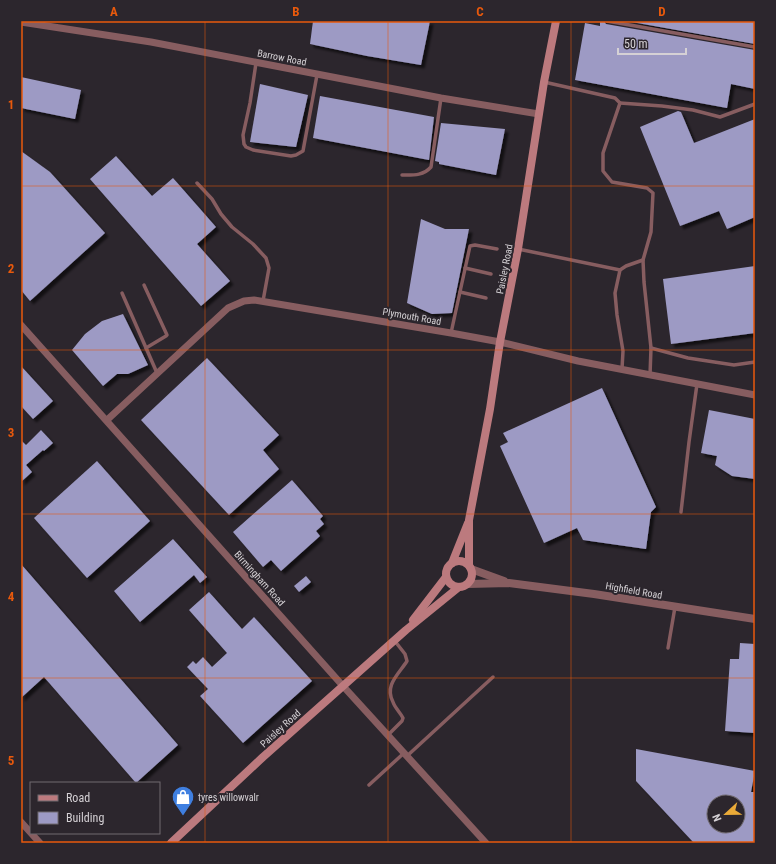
<svg xmlns="http://www.w3.org/2000/svg" width="776" height="864" font-family="'Roboto Condensed',sans-serif">
  <defs>
    <filter id="shadow"><feDropShadow dx="3.5" dy="3.5" stdDeviation="1" flood-color="#0009"/></filter>
  </defs>
  <rect width="100%" height="100%" fill="#2c262d"/>
  <g fill="#9d9ac4" fill-rule="evenodd" filter="url(#shadow)">
    <polygon points="313,21 430,21 421,65 367,56 310,44"/>
    <polygon points="600,21 604,21 606,24 755,50 755,89 731,84 727,108 575,80 585,23 600,26"/>
    <polygon points="626,21 755,21 755,44"/>
    <polygon points="21,77 81,90 75,119 21,108"/>
    <polygon points="260,84 308,95 296,147 250,142"/>
    <polygon points="320,96 434,117 429,160 313,138"/>
    <polygon points="678,111 681,112 694,143 755,119 755,217 727,229 719,211 680,226 640,127"/>
    <polygon points="441,123 505,129 496,175 439,164 439,162 435,161"/>
    <polygon points="21,151 50,172 105,233 30,301 21,290"/>
    <polygon points="116,156 152,196 173,178 216,227 197,244 230,281 201,306 90,179"/>
    <polygon points="421,219 445,229 469,229 452,313 432,314 407,303"/>
    <polygon points="755,266 755,333 671,344 663,279"/>
    <polygon points="123,314 148,365 128,374 117,374 103,386 72,350 85,334 102,321"/>
    <polygon points="207,358 279,435 263,450 279,469 229,515 141,420"/>
    <polygon points="21,366 53,401 33,419 21,406"/>
    <polygon points="602,388 656,507 651,512 646,549 583,540 577,528 544,543 500,446 508,442 503,433"/>
    <polygon points="709,410 755,419 755,479 732,476 715,465 717,456 701,453"/>
    <polygon points="41,430 53,443 44,451 43,450 26,465 32,472 21,482 21,440 26,445"/>
    <polygon points="97,461 150,521 87,578 34,518"/>
    <polygon points="292,480 323,516 320,519 324,524 316,531 320,536 281,571 271,560 263,567 233,532"/>
    <polygon points="173,539 207,577 200,583 194,575 140,622 114,591"/>
    <polygon points="21,564 178,745 136,783 44,677 21,698"/>
    <polygon points="306,576 311,582 299,592 294,586"/>
    <polygon points="209,592 242,629 254,617 312,681 243,743 200,696 208,689 187,667 193,661 196,664 203,657 212,667 227,653 189,610"/>
    <polygon points="740,643 755,644 755,733 725,731 730,659 739,659"/>
    <path d="M636 749 755 771 751 792H755V843H694L636 781ZM714 802H738V826H714Z"/>
  </g>
  <g fill="none" stroke-linecap="round" stroke-linejoin="round">
    <g stroke="#875d60" stroke-width="3.5">
      <polyline points="607,21 755,47"/>
      <polyline points="256,63 250,103 243,135 244,144 246,147 253,150 291,156 296,155 303,151 317,75"/>
      <polyline points="544,82 615,98 620,103 603,153 603,171 612,182 647,188 653,193 651,232 643,260 644,282 651,348 650,375"/>
      <polyline points="620,103 662,106 693,110 720,117 755,104"/>
      <path d="M402 175C413 175 423 176 431 167L441 98"/>
      <polyline points="197,183 212,199 221,214 232,227 253,244 266,258 269,268 263,301"/>
      <polyline points="518,249 620,270"/>
      <polyline points="465,268 491,274"/>
      <polyline points="144,285 167,335 166,336 146,348"/>
      <polyline points="460,292 486,298"/>
      <polyline points="122,293 157,373"/>
      <polyline points="451,333 470,246 475,245 497,249"/>
      <polyline points="651,348 688,358 734,365 755,362"/>
      <polyline points="622,369 623,351 617,315 615,293 620,270 626,266 643,260"/>
      <polyline points="681,512 689,442 697,384"/>
      <polyline points="668,648 675,607"/>
      <path d="M388 735 402 721 403 718C400 712 395 708 393 702 384 685 399 674 407 661L405 654 394 640"/>
      <polyline points="407,756 493,677"/>
      <polyline points="369,785 404,753"/>
    </g>
    <g stroke="#875d60" stroke-width="7">
      <polyline points="21,22 151,42 441,98 539,114"/>
      <polyline points="21,325 343,686 486,843"/>
      <polyline points="107,420 228,308 244,301 254,300 451,333 500,342 578,361 755,395"/>
      <polyline points="21,822 40,843"/>
    </g>
    <g stroke="#875d60" stroke-width="8">
      <polyline points="471,569 504,581"/>
      <polyline points="468,584 509,583 594,594 755,619"/>
    </g>
    <g stroke="#bc7a7e" stroke-width="8">
      <circle cx="459" cy="574" r="13"/>
      <polyline points="452,563 468,523"/>
      <polyline points="469,565 469,520 490,409 500,342 518,249 544,82 556,21"/>
      <polyline points="413,620 446,577"/>
      <polyline points="171,843 263,757 343,686 406,630 459,587"/>
    </g>
  </g>
  <path fill="none" stroke="#e8590c" stroke-width="1" stroke-opacity="0.55" d="M205 21V843M388 21V843M571 21V843M21 186H755M21 350H755M21 514H755M21 678H755"/>
  <defs>
    <g id="shop-pin" transform="scale(1.15)"><path d="M0 17L-7.5 6A9.5 9.5 0 1 1 7.5 6Z" fill="#3f7fe0" stroke="#2c262d"/><path d="M-5-2.5h2.3a2.7 3.5 0 0 1 5.4 0H5L5.5 6h-11ZM-1.5-2.5h3a1.5 2.3 0 0 0-3 0Z" fill="#fff"/></g>
  </defs>
  <g fill-rule="evenodd">
    <use href="#shop-pin" x="183" y="797"/>
  </g>
  <g text-anchor="middle" stroke-width="4" stroke-linejoin="round" paint-order="stroke">
    <g font-size="10" fill="#d5d1d5" stroke="#2c262d">
      <text transform="translate(282 57) rotate(11)" y="4">Barrow Road</text>
      <text transform="translate(504 269) rotate(-79)" y="4">Paisley Road</text>
      <text transform="translate(412 316) rotate(10)" y="4">Plymouth Road</text>
      <text transform="translate(260 578) rotate(48)" y="4">Birmingham Road</text>
      <text transform="translate(634 590) rotate(10)" y="4">Highfield Road</text>
      <text transform="translate(280 728) rotate(-42)" y="4">Paisley Road</text>
    </g>
    <g font-size="10" fill="#d5d1d5" stroke="#2c262d" text-anchor="start">
      <text x="198" y="801">tyres willowvalr</text>
    </g>
  </g>
  <rect width="776" height="864" fill="none" stroke="#2c262d" stroke-width="44"/>
  <rect x="30" y="782" width="130" height="52" fill="#2c262d" stroke="#706a70"/>
  <rect x="38" y="795" width="20" height="6" fill="#bc7a7e" stroke="#706a70"/>
  <text x="66" y="802" font-size="12" fill="#d5d1d5">Road</text>
  <rect x="38" y="812" width="20" height="12" fill="#9d9ac4" stroke="#706a70"/>
  <text x="66" y="822" font-size="12" fill="#d5d1d5">Building</text>
  <g transform="translate(726 814) rotate(248)"><circle r="19" fill="#2c262d" stroke="#706a70"/>
  <path d="M0-3L7 15L0 10L-7 15Z" fill="#eaaa38"/>
  <text y="-6" font-size="11" font-weight="bold" text-anchor="middle" fill="#d5d1d5">N</text>
  </g>
  <path d="M618 48v6h68v-6" fill="none" stroke="#d5d1d5" stroke-width="2"/>
  <text x="624" y="48" font-size="12" fill="#d5d1d5" stroke="#2c262d" stroke-width="3" paint-order="stroke">50 m</text>
  <rect x="22" y="22" width="732" height="820" fill="none" stroke="#e8590c" stroke-width="1.5"/>
  <g font-size="13" text-anchor="middle" font-weight="bold" fill="#e8590c">
    <text x="114" y="16">A</text>
    <text x="296" y="16">B</text>
    <text x="480" y="16">C</text>
    <text x="662" y="16">D</text>
    <text x="11" y="109">1</text>
    <text x="11" y="273">2</text>
    <text x="11" y="437">3</text>
    <text x="11" y="601">4</text>
    <text x="11" y="765">5</text>
  </g>
</svg>
